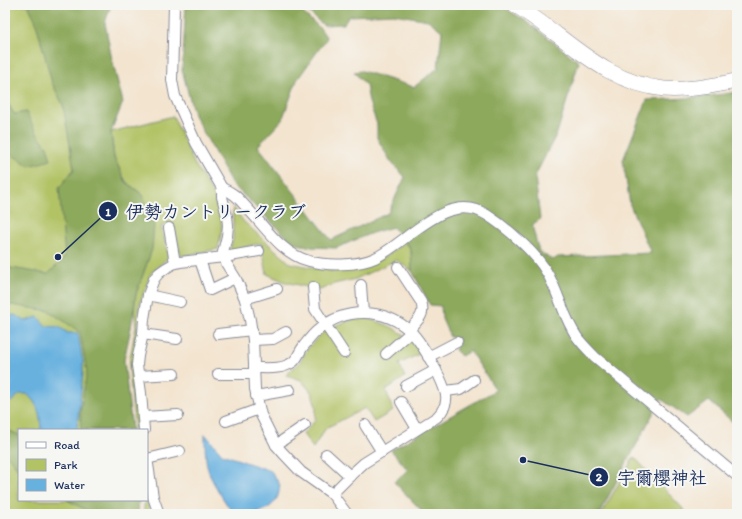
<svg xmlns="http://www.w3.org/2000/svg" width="742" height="519" font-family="Itim,'Klee One',sans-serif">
  <rect width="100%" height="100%" fill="#f6f6f2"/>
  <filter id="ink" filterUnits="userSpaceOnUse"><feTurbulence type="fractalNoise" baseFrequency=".025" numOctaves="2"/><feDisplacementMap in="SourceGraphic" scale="8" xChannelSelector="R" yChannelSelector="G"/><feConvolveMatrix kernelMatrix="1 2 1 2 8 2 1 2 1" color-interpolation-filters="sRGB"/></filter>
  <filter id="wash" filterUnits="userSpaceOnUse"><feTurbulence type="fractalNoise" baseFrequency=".012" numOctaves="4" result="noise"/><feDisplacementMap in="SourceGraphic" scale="16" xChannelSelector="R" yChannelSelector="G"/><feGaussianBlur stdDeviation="0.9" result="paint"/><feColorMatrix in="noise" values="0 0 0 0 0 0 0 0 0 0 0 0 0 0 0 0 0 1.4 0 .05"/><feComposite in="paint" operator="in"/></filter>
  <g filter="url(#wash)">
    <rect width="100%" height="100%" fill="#f3e4cf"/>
    <g fill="#b2c366" stroke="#667962">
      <polygon points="5,5 78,5 125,430 19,430 19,500 130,500 130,514 5,514"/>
      <polygon points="173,116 194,163 213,194 221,215 222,230 218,249 181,256 173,225 161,226 169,257 151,273 139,306 137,338 140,430 135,430 129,368 130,358 136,326 134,312 136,294 152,249 143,195 126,182 114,158 111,132"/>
      <polygon points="233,207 244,222 290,263 331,271 362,268 385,257 405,242 411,249 412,271 396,260 356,279 334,284 320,290 285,282 267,274 261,243 229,251 233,239"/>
      <path d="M360 317C389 324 402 329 421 353L399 364 405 377 386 390 393 411 374 422 365 408 326 428 313 448 303 434 315 420 316 407 312 393 301 380 286 375 300 362 307 349 322 333 337 325Z"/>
      <polygon points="634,457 688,514 601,514"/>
      <polygon points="147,489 149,504 148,514 143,514 145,500 147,500"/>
    </g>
    <g fill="#8da95b" stroke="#546c5c">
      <polygon points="28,5 111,5 105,23 112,60 123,102 111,132 114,158 126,182 143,195 154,225 152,249 136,294 131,328 124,360 132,430 81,430 80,412 87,372 80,332 49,311 5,304 5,267 48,274 65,257 59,188 74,169 63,105 52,83 35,19"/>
      <path d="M186 5H294L320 28 327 38 297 80 282 120 258 146 331 240 388 213 405 177 391 162 377 138V124L369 102 366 85 354 72 362 71 414 87 438 68 442 31 428 20 394 14 349 16 344 24 323 25 301 5H500L526 21 579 62 557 133 535 176 540 219 532 225 539 252 553 260 558 257 651 253 630 205 623 160 647 100C678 99 707 97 737 92V425L735 424 709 401 687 417 661 399 599 514H425L394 482 408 470 391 450 496 390 470 351 461 356 455 350 460 340 450 337 442 319 441 306 430 305 412 271 411 249 393 227 372 233 336 248 311 247 293 243 232 184 194 115 182 70Z"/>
      <polygon points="5,98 14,114 26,112 36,132 47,146 51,160 29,166 5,150"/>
      <polygon points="5,429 19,435 19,470 5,453"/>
      <polygon points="67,500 139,500 138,514 94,514"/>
    </g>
    <g fill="#67b1df" stroke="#41709e">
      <path d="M15 315 25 321 38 317 46 326 59 327 68 333H78L83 362V373L77 428 75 430H41C40 414 39 405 27 394H20L11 402 5 397V316Z"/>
      <path d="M205 434 222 454 271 471 280 485C279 489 279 495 277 498 269 514 248 514 233 514 224 499 211 483 207 466 205 455 205 445 205 434Z"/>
    </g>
  </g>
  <g filter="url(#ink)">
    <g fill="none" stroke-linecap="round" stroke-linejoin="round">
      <g stroke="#878a96" stroke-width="12">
        <g id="street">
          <polyline points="174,5 172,80 175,96 196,143 222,188 222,197 227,216 228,225 227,236 223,252 226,263 236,279 245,299 250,320 253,340 255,389 261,415 276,445 283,453 301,472 332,494 347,514"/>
          <path d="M222 188C226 190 229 191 233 194 238 197 243 204 248 209 266 228 282 254 309 261 327 266 358 266 375 258 407 243 448 189 487 215 506 227 535 252 546 271 559 292 563 317 577 337 582 344 589 351 595 357L737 476"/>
          <polyline points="169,228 175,263"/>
          <polyline points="200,260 210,290 235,278"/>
          <path d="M398 267 421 302C426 315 417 321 409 330"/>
          <polyline points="361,285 363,313"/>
          <polyline points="313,287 315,309 344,353"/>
          <polyline points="148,295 180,302"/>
          <polyline points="245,299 277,289"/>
          <polyline points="143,334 177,339"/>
          <polyline points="218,334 252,330"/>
          <polyline points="253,340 273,339 286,332"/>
          <polyline points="386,354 411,332"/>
          <polyline points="428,357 457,342"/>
          <path d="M254 368C267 368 282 370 293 362 298 358 299 352 303 347 307 342 312 335 317 331 344 307 385 307 411 332 422 342 432 363 439 376 447 393 451 403 437 417L364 463 354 472 332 494"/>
          <polyline points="218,374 254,374"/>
          <polyline points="139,376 174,374"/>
          <polyline points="406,386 436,370"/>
          <polyline points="446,391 461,389 474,380"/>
          <polyline points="256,396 290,390"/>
          <polyline points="401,402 417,429"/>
          <polyline points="143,417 178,415"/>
          <polyline points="226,421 259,409"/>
          <polyline points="365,425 382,452"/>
          <polyline points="144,430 141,393 137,365 138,356 143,334 144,319 148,295 154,279 159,273 166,268 173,264 180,262 224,257 259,251"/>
          <polyline points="276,445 305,425"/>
          <polyline points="326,454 350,476"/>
          <polyline points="147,458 153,497 159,514"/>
          <polyline points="147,459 180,451"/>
        </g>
      </g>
      <g stroke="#878a96" stroke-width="16">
        <path id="secondary" d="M515 5C565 35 603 83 664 89 688 91 714 85 737 81"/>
      </g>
      <use href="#street" stroke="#fff" stroke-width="10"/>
      <use href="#secondary" stroke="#fff" stroke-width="15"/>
    </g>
  </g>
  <path fill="none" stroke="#1b2f5e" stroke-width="1.5" d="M58 257L108 211M523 460L599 477"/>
  <g fill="#1b2f5e" stroke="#f6f6f2" stroke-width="1.5">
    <circle cx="58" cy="257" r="4"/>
    <circle cx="523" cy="460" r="4"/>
    <circle cx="108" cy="211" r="10"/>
    <circle cx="599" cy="477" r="10"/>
  </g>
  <g font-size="12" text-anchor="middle" font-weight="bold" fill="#fff">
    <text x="108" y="216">1</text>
    <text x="599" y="481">2</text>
  </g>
  <g font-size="18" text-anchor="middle" font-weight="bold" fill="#1b2f5e" stroke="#f6f6f2" stroke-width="4" stroke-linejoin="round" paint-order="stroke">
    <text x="216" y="218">伊勢カントリークラブ</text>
    <text x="662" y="484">宇爾櫻神社</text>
  </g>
  <rect width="742" height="519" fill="none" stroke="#f6f6f2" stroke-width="20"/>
  <rect x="18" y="429" width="130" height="72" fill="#f6f6f2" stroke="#9ea6b7"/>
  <rect x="26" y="442" width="20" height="6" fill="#ffffff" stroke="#9ea6b7"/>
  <text x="54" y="449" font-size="12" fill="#1b2f5e">Road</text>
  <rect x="26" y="459" width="20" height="12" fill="#b2c366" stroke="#9ea6b7"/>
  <text x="54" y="469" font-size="12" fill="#1b2f5e">Park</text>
  <rect x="26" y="479" width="20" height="12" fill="#67b1df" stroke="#9ea6b7"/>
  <text x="54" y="489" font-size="12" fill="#1b2f5e">Water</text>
</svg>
